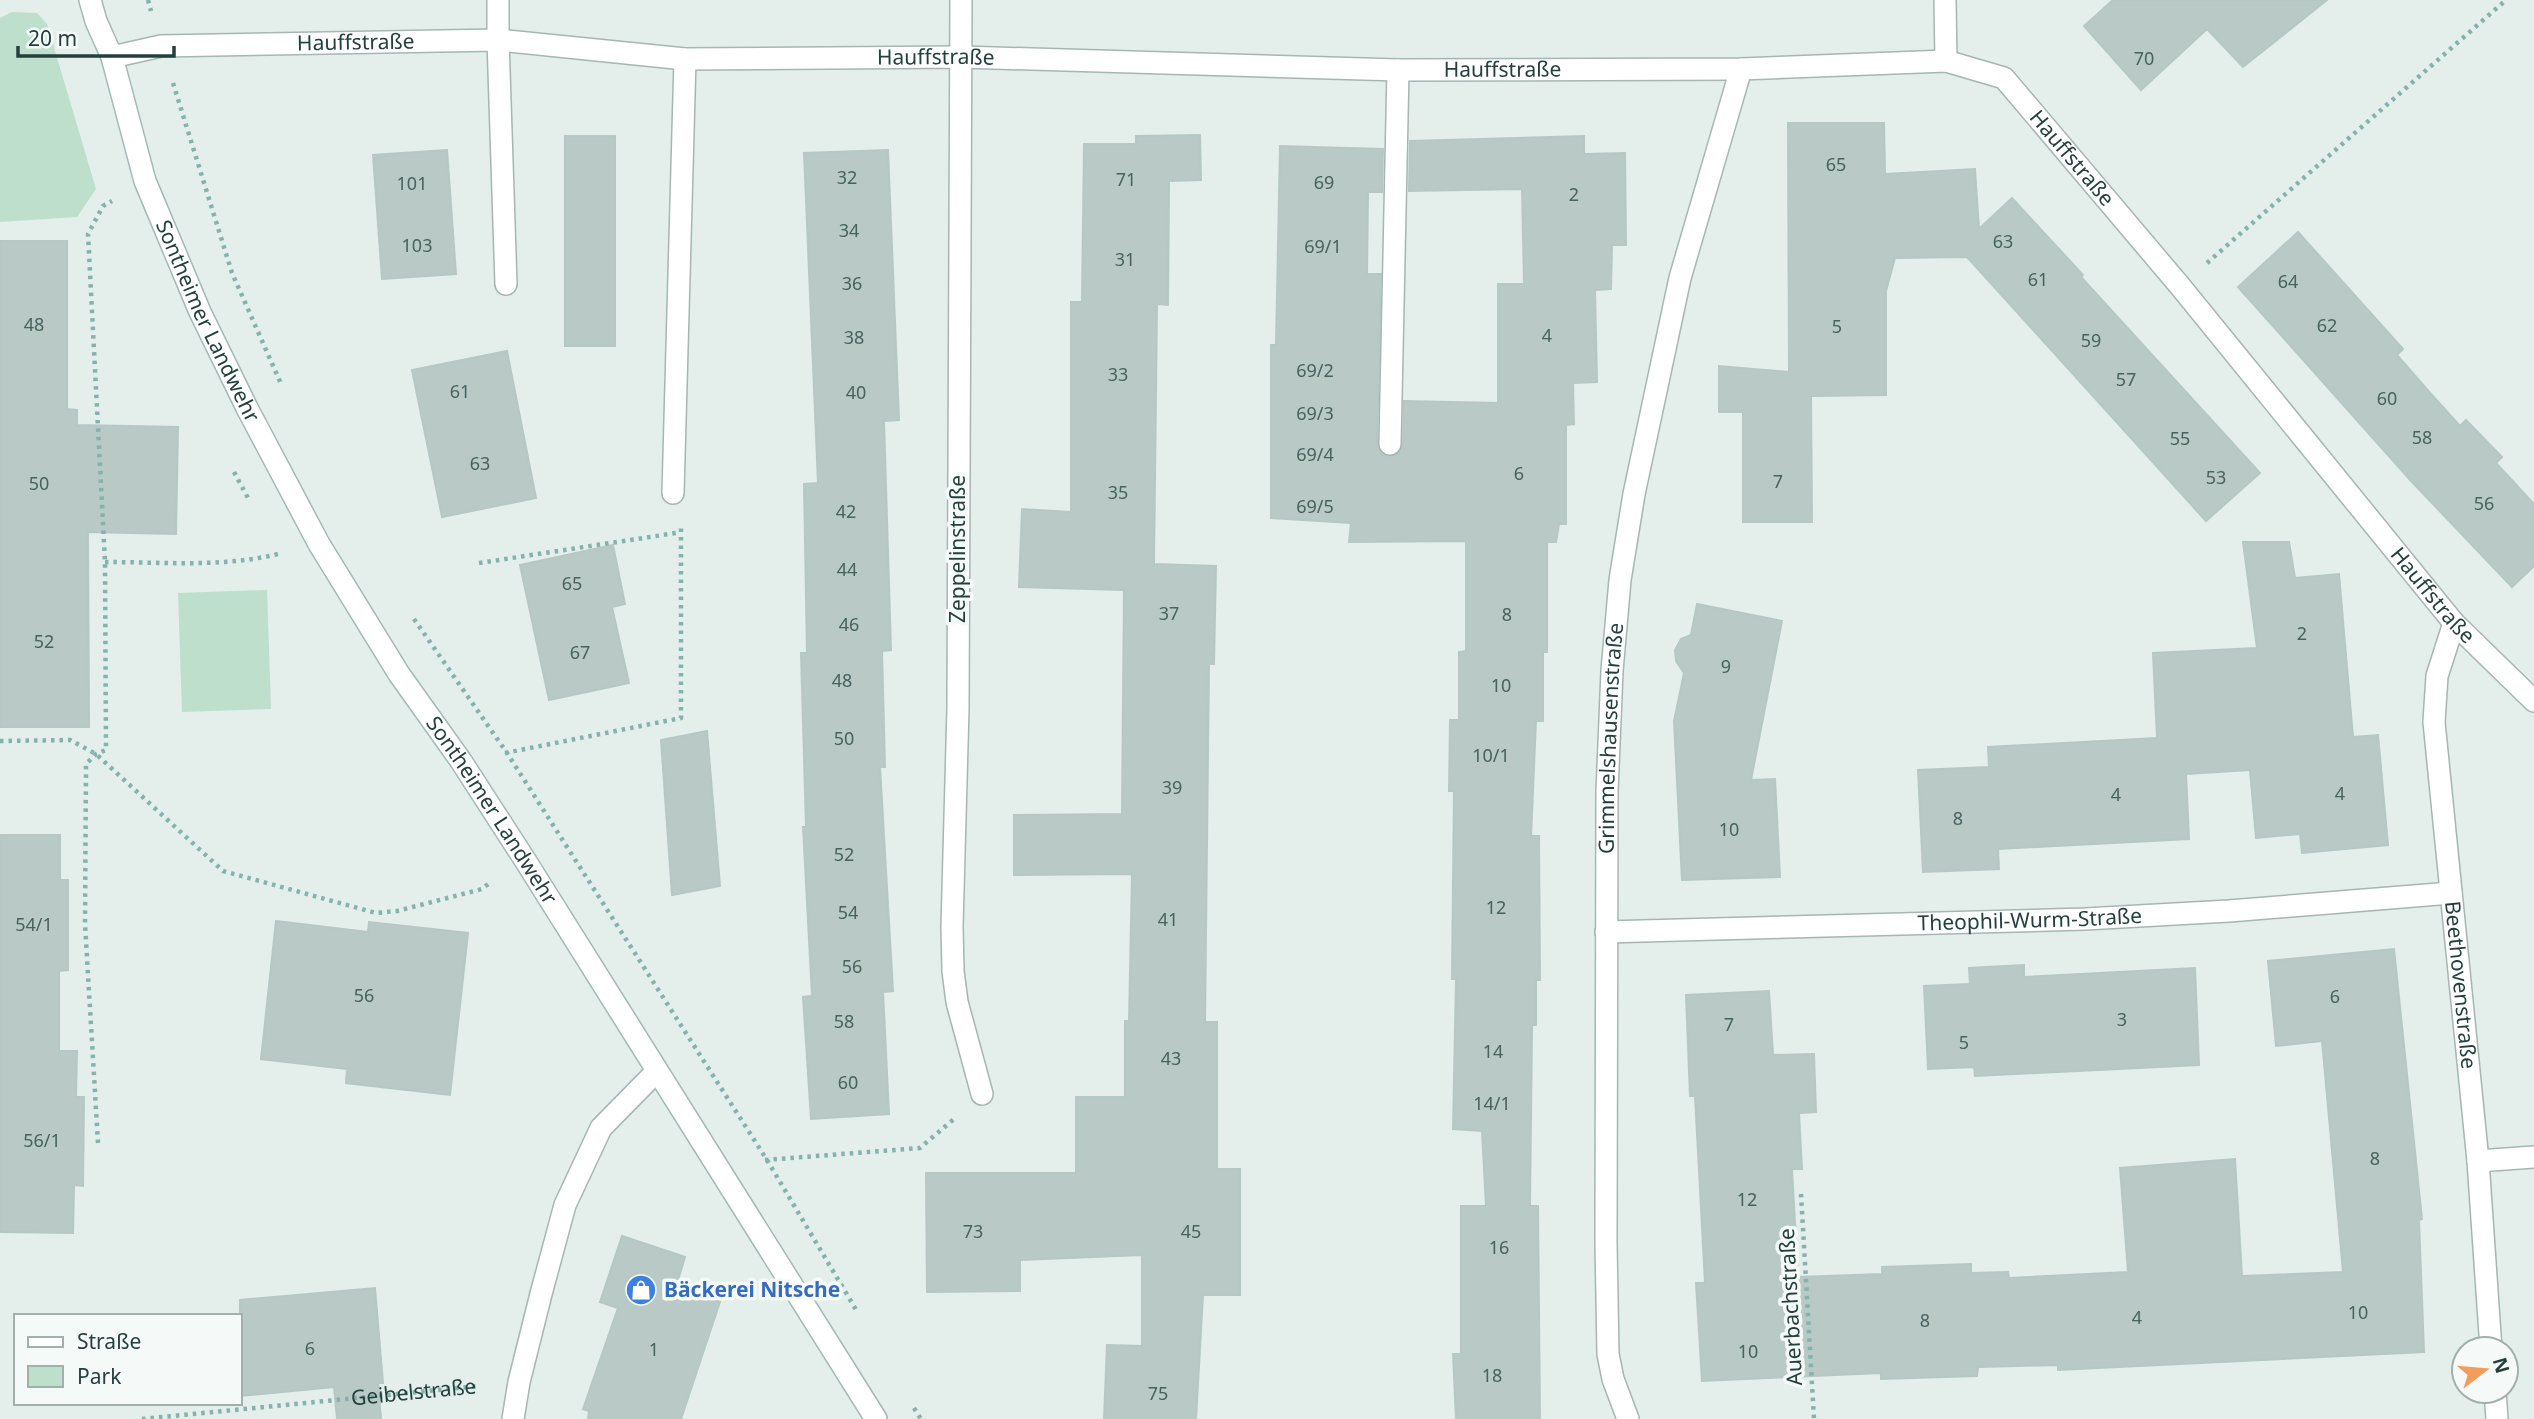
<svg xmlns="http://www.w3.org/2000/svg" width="2534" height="1419" font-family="'Noto Sans',sans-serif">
  <rect width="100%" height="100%" fill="#e4eeeb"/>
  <g fill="#bddfcc">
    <polygon points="12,12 37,13 47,24 96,189 77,217 0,222 0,18"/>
    <polygon points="267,590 271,709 182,712 178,593"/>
  </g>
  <g fill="#b9c9c5" stroke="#b6c8c4" stroke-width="2">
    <polygon points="2113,0 2327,0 2243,67 2207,29 2141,90 2084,26"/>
    <polygon points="1788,123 1884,123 1885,174 1975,169 1979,229 2012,198 2083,275 2081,277 2260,473 2206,521 1967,257 1895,258 1886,291 1886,395 1811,396 1812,522 1743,522 1743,412 1719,412 1719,366 1789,372"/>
    <polygon points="1200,135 1201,180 1169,181 1168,305 1157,304 1154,564 1216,566 1214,664 1209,664 1205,1022 1217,1022 1217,1169 1240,1169 1240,1295 1203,1295 1196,1419 1104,1419 1107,1345 1142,1346 1142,1255 1020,1260 1020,1291 927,1292 926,1173 1076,1173 1076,1097 1125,1097 1125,1021 1129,1021 1132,874 1014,875 1014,815 1122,814 1124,590 1019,587 1022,509 1071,512 1071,302 1082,302 1084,144 1136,144 1136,136"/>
    <rect x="565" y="136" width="50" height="210"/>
    <polygon points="1584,136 1584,154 1625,153 1626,245 1612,245 1611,289 1595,290 1597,382 1573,383 1574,424 1566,425 1566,524 1559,524 1556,542 1547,542 1547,652 1543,652 1543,721 1536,721 1531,836 1539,836 1540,980 1536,980 1536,1025 1532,1025 1530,1206 1538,1206 1540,1419 1456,1419 1453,1354 1461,1354 1461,1206 1486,1206 1482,1131 1453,1129 1456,979 1452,979 1454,791 1449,791 1450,720 1459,720 1459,652 1466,651 1466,541 1349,542 1351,523 1271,518 1271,345 1276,345 1280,146 1383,149 1382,192 1368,192 1367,274 1381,274 1377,444 1383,455 1390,457 1397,455 1403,445 1404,401 1498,403 1498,284 1524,284 1522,189 1409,191 1410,141"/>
    <polygon points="447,150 456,274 382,279 373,155"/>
    <polygon points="888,150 899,420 884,421 891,650 882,651 885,767 880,767 893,991 883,992 889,1114 811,1119 803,997 812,996 803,827 806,827 801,653 807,653 804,484 818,483 804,153"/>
    <polygon points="2298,232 2403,349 2397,355 2432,395 2460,426 2466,420 2502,457 2496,463 2534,504 2534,566 2512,587 2412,482 2238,287"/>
    <polygon points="0,241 67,241 67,409 77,410 77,425 178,427 176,534 88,532 89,727 0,727"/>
    <polygon points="507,351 536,498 442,517 412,370"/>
    <polygon points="2243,542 2289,542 2295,578 2339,574 2353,737 2378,735 2388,845 2302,853 2300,834 2256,838 2250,770 2186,774 2189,839 1998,849 1999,869 1923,872 1918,770 1989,767 1988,747 2157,738 2153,653 2257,648"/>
    <polygon points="613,545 625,604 612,607 629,683 549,700 520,565"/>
    <polygon points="1697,604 1782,621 1751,780 1775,779 1780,877 1682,880 1674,721 1684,673 1676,661 1675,650 1681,639 1691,635"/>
    <polygon points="707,731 720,886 672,895 661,740"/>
    <polygon points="0,835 60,835 60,880 68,880 68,970 59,971 59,1051 77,1051 76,1097 84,1097 83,1186 74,1185 73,1233 0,1232"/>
    <polygon points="276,921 368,932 369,922 468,933 450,1095 346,1083 347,1069 261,1059"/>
    <polygon points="2394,949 2422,1219 2419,1220 2424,1352 2058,1370 2058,1365 1978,1367 1977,1376 1881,1379 1881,1373 1702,1381 1696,1283 1705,1283 1695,1096 1690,1096 1686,995 1769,991 1773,1055 1814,1054 1816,1112 1799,1113 1802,1169 1792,1169 1798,1277 1882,1274 1882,1267 1971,1264 1971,1273 2008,1272 2009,1278 2128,1272 2120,1168 2235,1159 2242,1276 2343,1272 2322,1041 2276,1046 2268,961"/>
    <polygon points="2024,965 2024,977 2195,968 2199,1065 1975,1076 1974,1067 1928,1069 1924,986 1970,984 1969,968"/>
    <polygon points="622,1236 685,1257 676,1287 720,1302 681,1419 588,1419 589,1411 583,1409 618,1308 600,1302"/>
    <polygon points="375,1288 383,1383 378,1383 381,1419 337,1419 334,1387 240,1396 240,1300"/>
  </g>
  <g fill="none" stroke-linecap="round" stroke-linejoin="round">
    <g stroke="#a6b6b3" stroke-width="24">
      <g id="lane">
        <polyline points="498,40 506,284"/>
        <polyline points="1390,444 1398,70"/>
        <polyline points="673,493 685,59"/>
        <polyline points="2478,1161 2534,1157"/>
      </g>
    </g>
    <g stroke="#a6b6b3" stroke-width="24">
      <g id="street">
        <polyline points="961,0 958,708 952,927 953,971 957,1002 982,1094"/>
        <polyline points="1945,0 1946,61"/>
        <polyline points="498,40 498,0"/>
        <path id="s2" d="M112 57 161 46 498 40 685 59 962 57 1398 70 1741 69 1946 61 2004 78 2180 286 2454 623 2534 701"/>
        <path id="s3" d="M2454 623 2437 676 2434 722 2478 1161 2491 1349"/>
        <path id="s4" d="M1606 932 2085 919 2229 911 2451 893"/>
        <polyline points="2495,1391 2497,1419"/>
        <polyline points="513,1419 519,1382 541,1294 565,1205 601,1128 656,1072"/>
        <path id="s5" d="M1628 1419 1613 1379 1608 1354 1606 1243 1607 792 1612 671 1620 580 1634 494 1680 278 1741 69"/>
      </g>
    </g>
    <g stroke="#a2bab6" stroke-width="24">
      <g id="secondary">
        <path id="s6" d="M90 0 96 21 112 57 145 181 200 312 247 408 319 544 399 674 461 761 525 860 876 1419"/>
      </g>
    </g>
    <g stroke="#84b2ac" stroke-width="4.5" stroke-dasharray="3.5 5" stroke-linecap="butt">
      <polyline points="148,0 151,11"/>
      <polyline points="173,83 232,273 282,386"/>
      <polyline points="2207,263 2506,0"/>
      <polyline points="234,472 248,498"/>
      <path d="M105 562C163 562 225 568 282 553"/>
      <polyline points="479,563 676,533"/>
      <polyline points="414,619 507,753 767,1160 858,1313"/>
      <polyline points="0,741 70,740 96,754 223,871 376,913 397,911 482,889 492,881"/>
      <polyline points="505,753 681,718 681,528"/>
      <polyline points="98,1143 85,924 86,764 96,754 106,750 105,562 88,234 103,206 112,201"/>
      <polyline points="765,1160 920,1148 955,1118"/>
      <polyline points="1801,1194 1814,1419"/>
      <polyline points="914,1408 921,1419"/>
      <path id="s1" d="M142 1419 479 1386"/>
    </g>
    <use href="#lane" stroke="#fff" stroke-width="21"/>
    <use href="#street" stroke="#fff" stroke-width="21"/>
    <use href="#secondary" stroke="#fff" stroke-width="21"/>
  </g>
  <defs>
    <g id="shop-disc" transform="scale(1.575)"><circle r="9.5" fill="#3f7fe0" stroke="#f5faf8"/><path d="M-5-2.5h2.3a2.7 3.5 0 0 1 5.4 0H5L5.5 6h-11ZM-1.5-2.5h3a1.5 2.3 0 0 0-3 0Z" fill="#fff"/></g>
  </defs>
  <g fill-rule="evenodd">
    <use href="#shop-disc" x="641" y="1290"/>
  </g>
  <g text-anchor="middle" stroke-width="7" stroke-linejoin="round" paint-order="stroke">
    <g font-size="18" fill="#48625f">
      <text x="2144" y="65">70</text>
      <text x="1836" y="171">65</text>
      <text x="847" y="184">32</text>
      <text x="1126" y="186">71</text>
      <text x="1324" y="189">69</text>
      <text x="412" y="190">101</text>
      <text x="1574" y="201">2</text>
      <text x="849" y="237">34</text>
      <text x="2003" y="248">63</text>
      <text x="417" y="252">103</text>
      <text x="1323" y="253">69/1</text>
      <text x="1125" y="266">31</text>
      <text x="2038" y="286">61</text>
      <text x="2288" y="288">64</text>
      <text x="852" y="290">36</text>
      <text x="34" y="331">48</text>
      <text x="2327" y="332">62</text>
      <text x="1837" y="333">5</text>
      <text x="1547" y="342">4</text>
      <text x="854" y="344">38</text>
      <text x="2091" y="347">59</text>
      <text x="1315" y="377">69/2</text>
      <text x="1118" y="381">33</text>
      <text x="2126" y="386">57</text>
      <text x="460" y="398">61</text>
      <text x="856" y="399">40</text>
      <text x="2387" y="405">60</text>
      <text x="1315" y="420">69/3</text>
      <text x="2422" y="444">58</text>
      <text x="2180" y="445">55</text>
      <text x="1315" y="461">69/4</text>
      <text x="480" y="470">63</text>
      <text x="1519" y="480">6</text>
      <text x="2216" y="484">53</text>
      <text x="1778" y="488">7</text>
      <text x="39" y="490">50</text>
      <text x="1118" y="499">35</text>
      <text x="2484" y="510">56</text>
      <text x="1315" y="513">69/5</text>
      <text x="846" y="518">42</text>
      <text x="847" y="576">44</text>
      <text x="572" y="590">65</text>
      <text x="1169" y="620">37</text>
      <text x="1507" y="621">8</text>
      <text x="849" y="631">46</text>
      <text x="2302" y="640">2</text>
      <text x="44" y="648">52</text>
      <text x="580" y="659">67</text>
      <text x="1726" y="673">9</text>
      <text x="842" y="687">48</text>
      <text x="1501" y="692">10</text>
      <text x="844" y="745">50</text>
      <text x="1491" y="762">10/1</text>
      <text x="1172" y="794">39</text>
      <text x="2340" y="800">4</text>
      <text x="2116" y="801">4</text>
      <text x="1958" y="825">8</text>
      <text x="1729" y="836">10</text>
      <text x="844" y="861">52</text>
      <text x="1496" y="914">12</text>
      <text x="848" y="919">54</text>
      <text x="1168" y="926">41</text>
      <text x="34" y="931">54/1</text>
      <text x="852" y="973">56</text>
      <text x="364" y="1002">56</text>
      <text x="2335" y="1003">6</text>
      <text x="2122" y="1026">3</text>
      <text x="844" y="1028">58</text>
      <text x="1729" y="1031">7</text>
      <text x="1964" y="1049">5</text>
      <text x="1493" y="1058">14</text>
      <text x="1171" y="1065">43</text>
      <text x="848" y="1089">60</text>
      <text x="1492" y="1110">14/1</text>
      <text x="42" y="1147">56/1</text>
      <text x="2375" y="1165">8</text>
      <text x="1747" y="1206">12</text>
      <text x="973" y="1238">73</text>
      <text x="1191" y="1238">45</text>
      <text x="1499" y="1254">16</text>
      <text x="2358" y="1319">10</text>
      <text x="2137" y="1324">4</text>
      <text x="1925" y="1327">8</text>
      <text x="310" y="1355">6</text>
      <text x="654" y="1356">1</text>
      <text x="1748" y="1358">10</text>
      <text x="1492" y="1382">18</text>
      <text x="1158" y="1400">75</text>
    </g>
    <g font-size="21" fill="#23403d" stroke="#f5faf8">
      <text dy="7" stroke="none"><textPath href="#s2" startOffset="245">Hauffstraße</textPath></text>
      <text dy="7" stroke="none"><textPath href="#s2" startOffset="826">Hauffstraße</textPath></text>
      <text dy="7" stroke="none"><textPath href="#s2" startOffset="1393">Hauffstraße</textPath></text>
      <text dy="7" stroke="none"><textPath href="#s2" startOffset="2002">Hauffstraße</textPath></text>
      <text dy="7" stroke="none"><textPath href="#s6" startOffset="343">Sontheimer Landwehr</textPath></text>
      <text transform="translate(958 549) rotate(-90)" y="7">Zeppelinstraße</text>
      <text dy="7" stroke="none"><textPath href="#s2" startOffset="2569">Hauffstraße</textPath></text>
      <text dy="7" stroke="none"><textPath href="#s5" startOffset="684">Grimmelshausenstraße</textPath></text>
      <text dy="7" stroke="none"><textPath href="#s6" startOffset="910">Sontheimer Landwehr</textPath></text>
      <text dy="7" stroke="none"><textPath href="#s4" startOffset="424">Theophil-Wurm-Straße</textPath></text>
      <text dy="7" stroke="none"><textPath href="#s3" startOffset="366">Beethovenstraße</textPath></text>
      <text transform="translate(1791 1307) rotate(-93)" y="7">Auerbachstraße</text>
      <text dy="7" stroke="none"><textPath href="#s1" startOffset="273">Geibelstraße</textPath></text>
    </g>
    <g font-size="21" font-weight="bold" fill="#366cbe" stroke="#f5faf8" text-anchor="start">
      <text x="664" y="1297">Bäckerei Nitsche</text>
    </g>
  </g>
  <rect x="14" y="1314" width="228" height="91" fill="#f5faf8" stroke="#a1b0ad" stroke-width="2"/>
  <rect x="28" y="1337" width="35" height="10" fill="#ffffff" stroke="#a1b0ad" stroke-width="2"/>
  <text x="77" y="1349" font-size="21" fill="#23403d">Straße</text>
  <rect x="28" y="1366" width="35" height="21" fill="#bddfcc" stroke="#a1b0ad" stroke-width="2"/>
  <text x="77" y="1384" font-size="21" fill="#23403d">Park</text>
  <g transform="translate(2485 1370) rotate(74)"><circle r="33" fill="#f5faf8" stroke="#a1b0ad" stroke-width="2"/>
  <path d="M0-5L12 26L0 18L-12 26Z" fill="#f39d5d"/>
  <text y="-10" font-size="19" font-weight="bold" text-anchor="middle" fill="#23403d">N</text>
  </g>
  <path d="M18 46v10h156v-10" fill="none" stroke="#23403d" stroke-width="3.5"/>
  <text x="28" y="46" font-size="21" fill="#23403d" stroke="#f5faf8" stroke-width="5" paint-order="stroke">20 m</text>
</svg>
